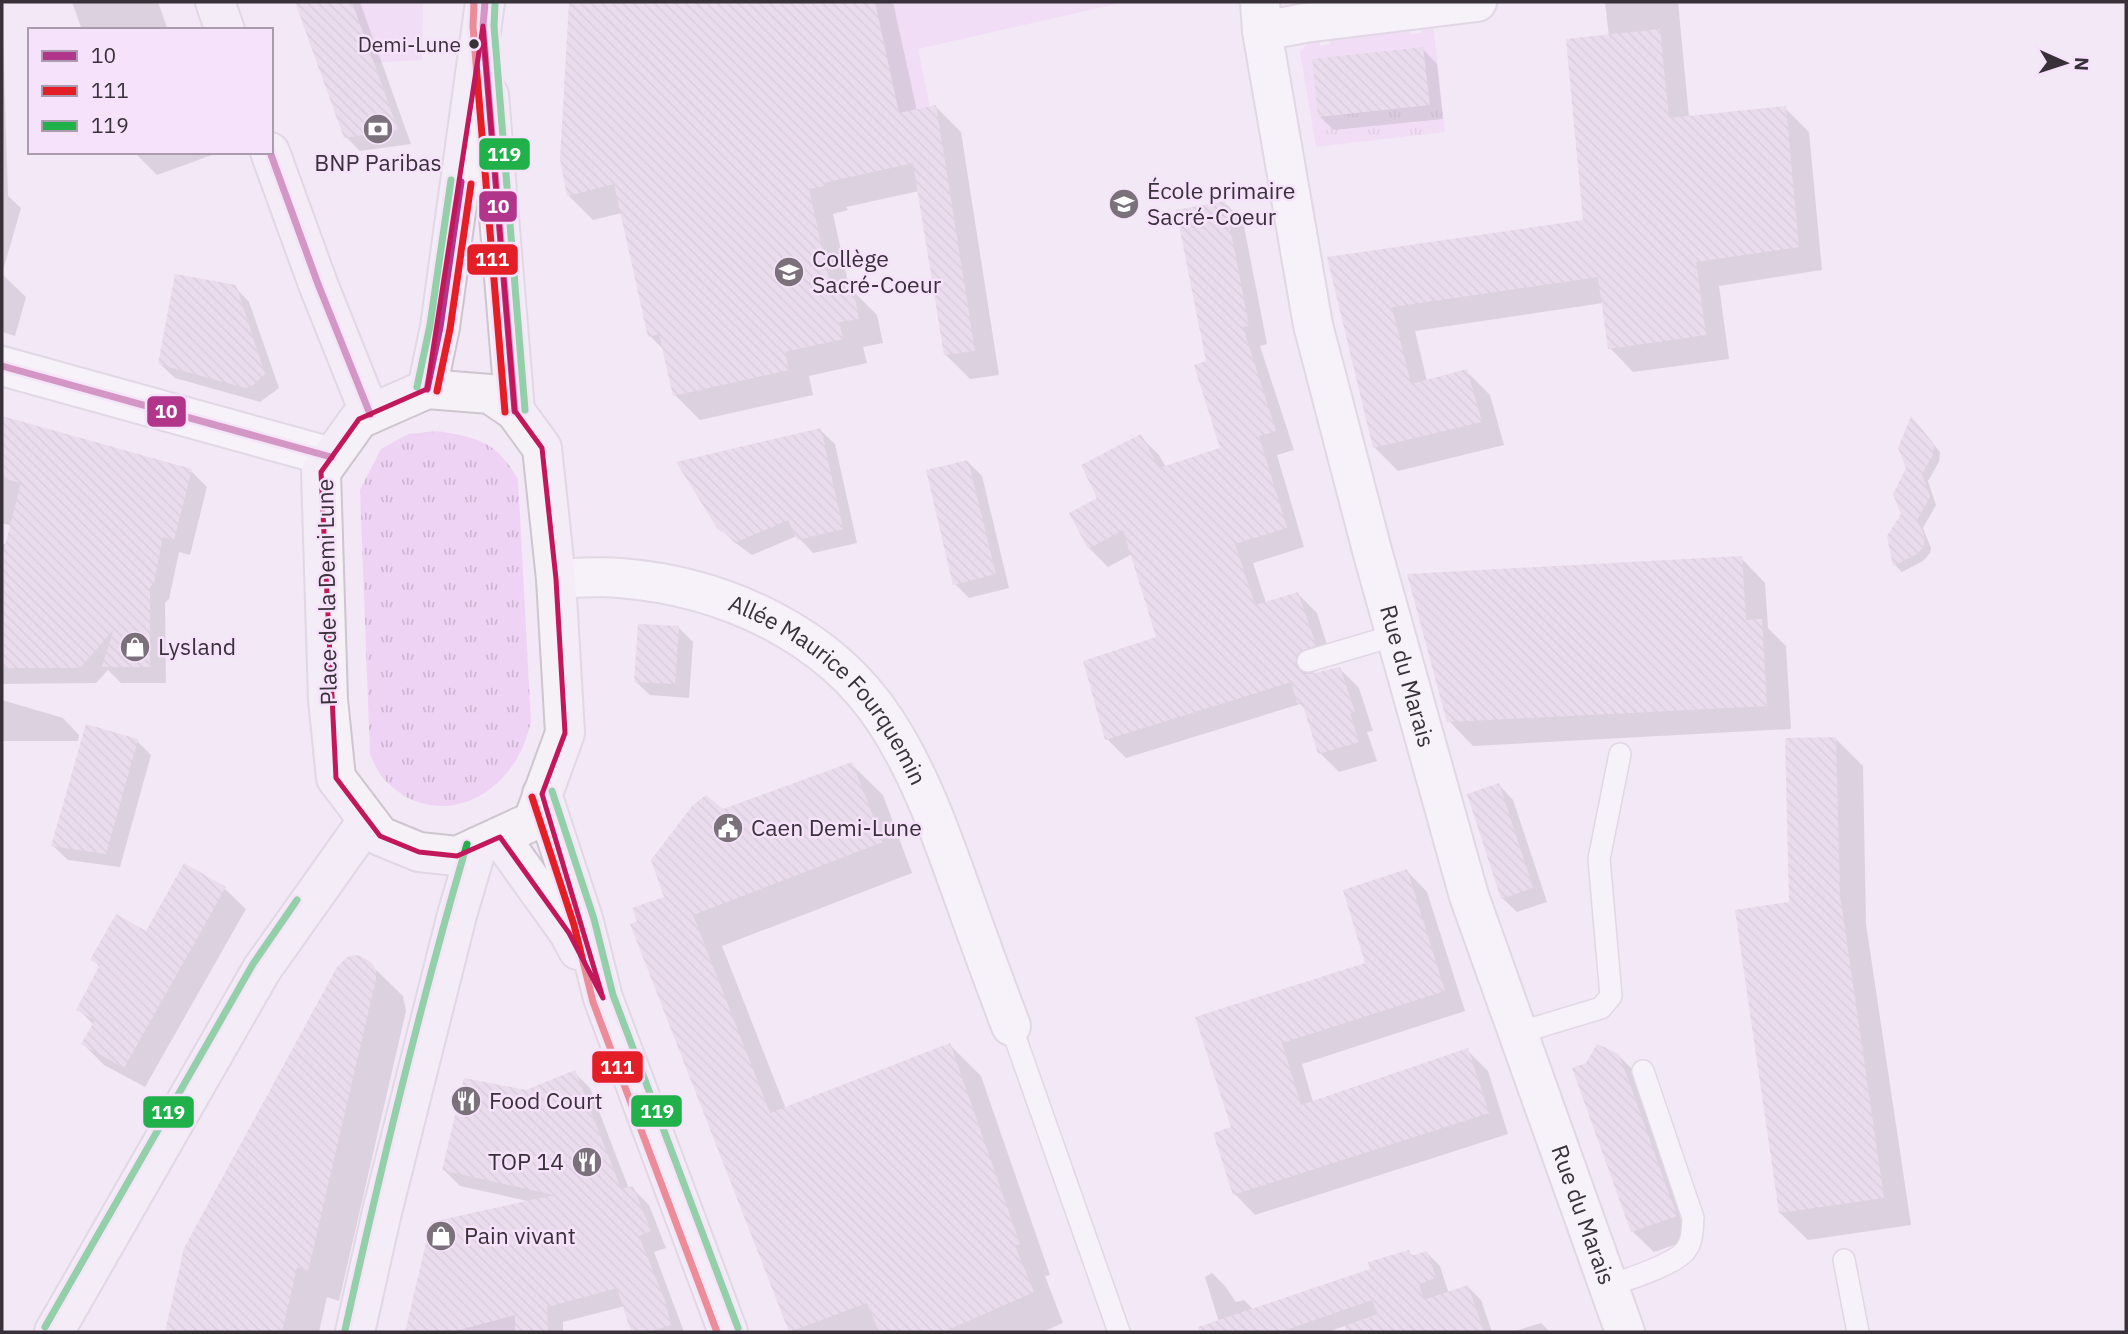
<svg xmlns="http://www.w3.org/2000/svg" width="2128" height="1334" font-family="'IBM Plex Sans',sans-serif">
  <defs>
    <pattern id="grass-tufts" width="24" height="20" patternUnits="userSpaceOnUse" patternTransform="scale(1.75)"><rect width="24" height="20" fill="#efd3f5"/><path d="M3 7l-1-3M5 7V3M7 7l1-3M15 17l-1-3M17 17v-4M19 17l1-3" fill="none" stroke="#ceb6d3"/></pattern>
    <pattern id="building-back-hatch" width="6" height="6" patternUnits="userSpaceOnUse" patternTransform="scale(1.75)"><rect width="6" height="6" fill="#dfcfe2"/><path d="M-1 5l2 2M0 0l6 6M5-1l2 2" fill="none" stroke="#c0b2c3"/></pattern>
  </defs>
  <rect width="100%" height="100%" fill="#f3e8f5"/>
  <g fill="url(#grass-tufts)">
    <polygon points="1442,103 1445,132 1316,147 1312,123 1318,117"/>
    <path d="M438 431C481 439 494 440 518 479L531 722C528 732 525 744 520 753 492 807 427 827 383 778 377 771 374 762 370 754L360 490 381 449 408 434Z"/>
  </g>
  <g fill="#efd3f5">
    <polygon points="352,2 423,2 422,60 352,64 357,16"/>
    <polygon points="875,2 1125,2 918,49 930,107 899,113"/>
    <polygon points="1433,23 1442,103 1430,105 1312,59 1318,117 1312,123 1300,52 1312,38 1319,37 1320,46 1330,44 1329,35 1410,25 1411,34 1421,33 1420,24"/>
    <polygon points="515,1315 515,1332 452,1332"/>
  </g>
  <g fill="#0003">
    <polygon points="2,2 8,196 21,208 2,274 26,297 15,336 2,332"/>
    <polygon points="72,2 158,2 168,30 82,30"/>
    <polygon points="297,2 360,2 411,144 360,151 346,137"/>
    <polygon points="570,2 893,2 917,111 936,107 961,132 999,375 970,379 945,354 919,191 846,207 848,210 833,214 850,291 852,290 877,315 883,343 863,347 867,363 809,376 813,395 700,420 675,395 665,351 650,336 622,213 593,220 568,195 562,161"/>
    <polygon points="1605,2 1678,2 1689,117 1785,108 1809,132 1822,270 1719,286 1729,359 1633,372 1610,348 1603,303 1415,331 1427,381 1466,371 1490,395 1504,445 1398,471 1375,448 1329,259 1585,221 1609,36"/>
    <polygon points="1423,49 1437,64 1443,119 1334,130 1319,116"/>
    <polygon points="134,152 211,152 212,155 157,175"/>
    <polygon points="1224,202 1243,221 1267,344 1260,346 1294,450 1277,455 1304,547 1253,563 1266,603 1298,594 1317,613 1333,664 1313,672 1314,674 1340,669 1359,688 1373,731 1367,732 1377,761 1339,772 1320,753 1306,710 1300,704 1126,758 1107,739 1158,639 1132,554 1108,567 1089,548 1099,498 1140,436 1159,455 1166,467 1222,450 1208,362"/>
    <polygon points="235,287 249,302 279,388 260,402 175,378 160,364"/>
    <polygon points="2,418 191,471 207,487 190,555 179,552 169,599 165,603 166,683 121,683 108,670 96,683 2,684 2,545 31,532 2,523"/>
    <polygon points="1918,425 1940,452 1939,462 1928,481 1936,505 1923,528 1931,548 1930,553 1923,561 1902,572 1895,565 1889,536 1903,514 1908,468"/>
    <polygon points="820,430 835,444 857,543 813,553 797,536 752,555 734,542 719,527"/>
    <polygon points="968,462 982,476 1009,588 969,598 955,584"/>
    <polygon points="1741,558 1765,583 1768,628 1786,646 1791,729 1473,746 1449,721"/>
    <polygon points="679,628 693,642 689,698 650,695 635,681"/>
    <polygon points="2,700 63,718 79,735 78,741 2,741"/>
    <polygon points="1836,739 1863,766 1866,924 1911,1225 1808,1240 1780,1213 1791,904"/>
    <polygon points="137,741 151,755 120,867 68,860 53,846"/>
    <polygon points="852,765 883,795 912,873 722,946 786,1109 950,1045 981,1076 1050,1275 1045,1276 1063,1323 1042,1332 790,1332 632,925 666,898 722,811"/>
    <polygon points="1499,785 1513,800 1547,902 1517,912 1502,898"/>
    <polygon points="1407,871 1427,892 1465,1011 1302,1064 1313,1102 1467,1050 1488,1071 1508,1134 1255,1215 1235,1194 1234,1129 1197,1018 1368,964"/>
    <polygon points="225,889 246,909 145,1087 104,1065 83,1044 94,1025 78,1009 101,968 92,959 146,933"/>
    <polygon points="371,965 403,996 406,1011 339,1301 327,1297 319,1332 167,1332 186,1249"/>
    <polygon points="1618,1055 1640,1077 1697,1237 1654,1252 1632,1231"/>
    <polygon points="574,1072 590,1088 629,1189 632,1188 649,1205 666,1248 654,1252 684,1332 633,1332 625,1306 563,1322 563,1332 407,1332 432,1223 532,1202 460,1186 444,1170 526,1092"/>
    <polygon points="1409,1252 1414,1257 1427,1253 1440,1266 1449,1294 1468,1287 1481,1300 1492,1332 1386,1332 1379,1314 1328,1332 1222,1332 1205,1277 1212,1273 1225,1286 1236,1302 1244,1300 1254,1310 1372,1270"/>
    <polygon points="1541,1323 1550,1332 1512,1332"/>
  </g>
  <g fill="url(#building-back-hatch)">
    <polygon points="295,2 352,2 398,130 344,138"/>
    <polygon points="569,2 875,2 899,113 936,105 975,351 944,355 913,163 823,183 824,186 809,189 832,293 853,288 859,319 839,322 843,339 785,352 789,370 673,396 659,334 648,337 614,184 567,196 560,159"/>
    <polygon points="1660,29 1669,118 1786,106 1799,247 1696,262 1706,335 1608,349 1598,277 1392,307 1411,384 1467,369 1482,422 1373,448 1327,257 1583,220 1566,39"/>
    <polygon points="1423,47 1430,105 1318,117 1312,59"/>
    <polygon points="1225,201 1249,326 1243,327 1276,431 1259,436 1287,528 1235,544 1255,605 1298,592 1316,645 1298,653 1295,664 1299,670 1304,674 1311,674 1340,667 1355,712 1350,713 1359,742 1318,754 1302,702 1297,703 1291,682 1105,740 1083,661 1156,637 1123,530 1088,549 1069,513 1097,498 1081,465 1141,434 1159,468 1220,448 1194,365 1206,361 1176,210"/>
    <polygon points="175,274 236,285 265,374 253,385 245,388 158,364"/>
    <polygon points="2,416 192,469 174,540 163,537 154,582 150,587 150,667 102,667 114,629 80,668 2,668 2,558 21,483 2,478"/>
    <polygon points="1911,416 1934,444 1933,455 1922,474 1930,497 1917,520 1924,534 1924,546 1917,554 1893,566 1887,536 1901,514 1893,494 1906,468 1898,448"/>
    <polygon points="821,428 843,529 797,540 788,520 737,542 717,528 676,462"/>
    <polygon points="968,460 996,574 953,585 926,470"/>
    <polygon points="1742,556 1746,620 1762,619 1767,706 1447,722 1407,574"/>
    <polygon points="638,624 679,626 675,684 634,682"/>
    <polygon points="86,724 138,739 106,854 51,846"/>
    <polygon points="1836,737 1840,895 1884,1198 1779,1213 1735,910 1789,902 1785,738"/>
    <polygon points="852,762 883,842 693,915 770,1113 950,1043 1020,1244 1015,1246 1034,1292 943,1332 879,1332 867,1303 789,1332 630,924 637,921 632,908 664,897 651,860 693,805 706,795 723,809"/>
    <polygon points="1499,783 1533,888 1501,899 1467,794"/>
    <polygon points="184,863 226,887 124,1068 81,1044 95,1020 76,1010 100,965 90,960 116,914 146,931"/>
    <polygon points="1407,869 1445,991 1282,1043 1301,1105 1468,1048 1489,1113 1233,1195 1213,1133 1231,1127 1195,1017 1365,963 1343,890"/>
    <polygon points="354,955 361,956 372,963 376,971 376,979 308,1271 297,1267 282,1332 165,1332 184,1248 337,967 347,957"/>
    <polygon points="1597,1044 1619,1054 1677,1216 1631,1232 1572,1068 1586,1063"/>
    <polygon points="575,1070 621,1189 633,1186 651,1231 639,1236 665,1301 671,1325 649,1332 631,1332 617,1288 547,1307 548,1332 515,1332 515,1315 452,1332 405,1332 431,1222 554,1195 442,1170 464,1078 526,1090"/>
    <polygon points="1409,1250 1411,1256 1427,1251 1436,1278 1419,1284 1424,1300 1468,1285 1484,1332 1346,1332 1345,1326 1378,1315 1372,1300 1280,1332 1198,1332 1198,1327 1370,1269 1368,1262"/>
  </g>
  <g fill="none" stroke-linecap="round" stroke-linejoin="round">
    <g stroke="#cec5d0" stroke-width="24">
      <g id="service">
        <polyline points="1308,661 1396,635"/>
        <polyline points="1011,1026 1119,1332"/>
        <polyline points="1518,1033 1601,1008 1611,996 1599,859 1620,754"/>
        <polyline points="1844,1260 1858,1332"/>
        <path d="M1608 1286C1628 1279 1672 1266 1685 1251 1693 1241 1692 1230 1693 1218L1643 1071"/>
      </g>
    </g>
    <g stroke="#cec5d0" stroke-width="42">
      <g id="minor">
        <path id="s1" d="M1260 2 1262 31 1313 325 1373 554 1469 896 1625 1332"/>
        <polyline points="1262,31 1305,23 1477,2"/>
        <path id="s2" d="M556 579C577 578 599 576 620 578 722 586 829 633 886 722 922 777 943 840 965 901 980 943 995 984 1011 1026"/>
      </g>
    </g>
    <g stroke="#cec5d0" stroke-width="42">
      <polyline id="tertiary" points="2,366 331,457"/>
    </g>
    <g stroke="#cec5d0" stroke-width="42">
      <g id="secondary">
        <polyline points="215,2 225,30"/>
        <polyline points="489,95 515,411"/>
        <polyline points="270,152 318,284 370,414"/>
        <polygon points="427,389 490,394 515,411 542,448 556,579 565,733 533,821 457,856 419,852 380,836 336,778 328,700 321,472 359,419"/>
        <polyline points="427,389 440,327 485,2"/>
        <polyline points="542,794 584,922 603,998 728,1332"/>
        <polyline points="500,837 569,933 578,950"/>
        <polyline points="54,1332 262,969 367,821"/>
        <polyline points="355,1332 382,1212 457,915 477,847"/>
      </g>
    </g>
    <use href="#service" stroke="#fdfcfe" stroke-width="21"/>
    <use href="#minor" stroke="#fdfcfe" stroke-width="38"/>
    <use href="#tertiary" stroke="#fdfcfe" stroke-width="38"/>
    <use href="#secondary" stroke="#f6f1f6" stroke-width="38"/>
    <g stroke="#f7e2fb" stroke-width="12">
      <g id="bus-1">
        <polyline points="485,2 483,26 515,411"/>
        <polyline points="270,152 318,284 370,414"/>
        <polyline points="2,366 331,457"/>
        <polyline points="427,389 440,327 461,182"/>
      </g>
    </g>
    <g stroke="#f7e2fb" stroke-width="12">
      <g id="bus-2">
        <polyline points="474,2 473,27 505,412"/>
        <polyline points="437,391 450,329 471,184"/>
        <polyline points="532,797 574,925 593,1002 717,1332"/>
      </g>
    </g>
    <g stroke="#f7e2fb" stroke-width="12">
      <g id="bus-3">
        <polyline points="495,3 494,26 525,410"/>
        <polyline points="417,387 430,325 451,180"/>
        <polyline points="552,791 594,919 613,995 738,1328"/>
        <polyline points="45,1327 253,964 297,900"/>
        <path d="M345 1330C381 1167 420 1004 467 844"/>
      </g>
    </g>
    <use href="#bus-1" stroke="#b0358b" stroke-width="7"/>
    <use href="#bus-2" stroke="#e31e27" stroke-width="7"/>
    <use href="#bus-3" stroke="#20b14a" stroke-width="7"/>
  </g>
  <path d="M0 0H2128V1334H0ZM483 26 515 411 542 448 556 579 565 733 542 794 603 998 569 933 500 837 457 856 419 852 380 836 336 778 321 472 359 419 427 389Z" fill="#f3e8f5" fill-opacity=".55" fill-rule="evenodd"/>
  <path fill="none" stroke="#c2185b" stroke-width="5" stroke-linejoin="round" d="M483 26 515 411 542 448 556 579 565 733 542 794 603 998 569 933 500 837 457 856 419 852 380 836 336 778 321 472 359 419 427 389Z"/>
  <defs>
    <g id="bank-disc" transform="scale(1.575)"><circle r="9.5" fill="#7a717b" stroke="#f7e2fb"/><path d="M-6-4H6V4H-6ZM0-2.3a2.3 2.3 0 1 0 0 4.6a2.3 2.3 0 1 0 0-4.6Z" fill="#fff"/></g>
    <g id="school-disc" transform="scale(1.575)"><circle r="9.5" fill="#7a717b" stroke="#f7e2fb"/><path d="M0-5L7-2L0 1L-7-2ZM-4 1L0 2.5L4 1V4Q0 6-4 4Z" fill="#fff"/></g>
    <g id="shop-disc" transform="scale(1.575)"><circle r="9.5" fill="#7a717b" stroke="#f7e2fb"/><path d="M-5-2.5h2.3a2.7 3.5 0 0 1 5.4 0H5L5.5 6h-11ZM-1.5-2.5h3a1.5 2.3 0 0 0-3 0Z" fill="#fff"/></g>
    <g id="civic-disc" transform="scale(1.575)"><circle r="9.5" fill="#7a717b" stroke="#f7e2fb"/><path d="M-.6-6.5H3V-4.5H.6V-3L4-1V1h2V6H-6V1h2V-1L-.6-3ZM-1.2 2.5V6h2.4V2.5Z" fill="#fff"/></g>
    <g id="restaurant-disc" transform="scale(1.575)"><circle r="9.5" fill="#7a717b" stroke="#f7e2fb"/><path d="M-5-6h1v4h1v-4h1v4h1v-4h1v5L-1.5 .5V6h-2V.5L-5-1ZM5-6V6H3V1.5H1.5Q1.5-4 5-6Z" fill="#fff"/></g>
  </defs>
  <g fill-rule="evenodd">
    <use href="#bank-disc" x="378" y="129"/>
    <use href="#school-disc" x="1124" y="204"/>
    <use href="#school-disc" x="789" y="272"/>
    <use href="#shop-disc" x="135" y="647"/>
    <use href="#civic-disc" x="728" y="828"/>
    <use href="#restaurant-disc" x="466" y="1101"/>
    <use href="#restaurant-disc" x="587" y="1162"/>
    <use href="#shop-disc" x="441" y="1236"/>
  </g>
  <circle fill="#39313a" stroke="#f7e2fb" stroke-width="2.5" cx="474" cy="44" r="6"/>
  <g text-anchor="middle" stroke-width="5" stroke-linejoin="round" paint-order="stroke">
    <g font-size="21" fill="#39313a" stroke="#f7e2fb" text-anchor="end">
      <text x="461" y="52">Demi-Lune</text>
    </g>
    <g font-size="23" fill="#39313a" stroke="#f7e2fb" text-anchor="start">
      <text x="378" y="171" text-anchor="middle">BNP Paribas</text>
      <text x="1147" y="199">École primaire<tspan x="1147" dy="26">Sacré-Coeur</tspan></text>
      <text x="812" y="267">Collège<tspan x="812" dy="26">Sacré-Coeur</tspan></text>
      <text x="158" y="655">Lysland</text>
      <text x="751" y="836">Caen Demi-Lune</text>
      <text x="489" y="1109">Food Court</text>
      <text x="564" y="1170" text-anchor="end">TOP 14</text>
      <text x="464" y="1244">Pain vivant</text>
    </g>
    <g font-size="23" fill="#39313a" stroke="#f7e2fb">
      <text transform="translate(327 592) rotate(-91)" y="8">Place de la Demi Lune</text>
      <text dy="8" stroke="none"><textPath href="#s1" startOffset="691">Rue du Marais</textPath></text>
      <text dy="8" stroke="none"><textPath href="#s2" startOffset="312">Allée Maurice Fourquemin</textPath></text>
      <text dy="8" stroke="none"><textPath href="#s1" startOffset="1258">Rue du Marais</textPath></text>
    </g>
  </g>
  <g stroke="#f7e2fb" stroke-width="2.5">
    <rect x="478" y="137" width="53" height="34" rx="7" fill="#20b14a"/>
    <rect x="478" y="190" width="40" height="33" rx="7" fill="#b0358b"/>
    <rect x="466" y="243" width="53" height="33" rx="7" fill="#e31e27"/>
    <rect x="146" y="395" width="41" height="33" rx="7" fill="#b0358b"/>
    <rect x="591" y="1050" width="53" height="34" rx="7" fill="#e31e27"/>
    <rect x="630" y="1094" width="53" height="34" rx="7" fill="#20b14a"/>
    <rect x="142" y="1095" width="53" height="34" rx="7" fill="#20b14a"/>
  </g>
  <g font-size="19" text-anchor="middle" font-weight="bold" fill="#fff">
    <text x="504" y="161">119</text>
    <text x="498" y="213">10</text>
    <text x="492" y="266">111</text>
    <text x="166" y="418">10</text>
    <text x="617" y="1074">111</text>
    <text x="657" y="1118">119</text>
    <text x="168" y="1119">119</text>
  </g>
  <rect width="2128" height="1334" fill="none" stroke="#39313a" stroke-width="7"/>
  <rect x="28" y="28" width="245" height="126" fill="#f7e2fb" stroke="#ab9bae" stroke-width="2"/>
  <rect x="42" y="51" width="35" height="10" fill="#b0358b" stroke="#ab9bae" stroke-width="2"/>
  <text x="91" y="63" font-size="21" fill="#39313a">10</text>
  <rect x="42" y="86" width="35" height="10" fill="#e31e27" stroke="#ab9bae" stroke-width="2"/>
  <text x="91" y="98" font-size="21" fill="#39313a">111</text>
  <rect x="42" y="121" width="35" height="10" fill="#20b14a" stroke="#ab9bae" stroke-width="2"/>
  <text x="91" y="133" font-size="21" fill="#39313a">119</text>
  <g transform="translate(2065 63) rotate(93)" stroke="#f7e2fb" stroke-width="5" paint-order="stroke">
  <path d="M0-5L12 26L0 18L-12 26Z" fill="#39313a"/>
  <text y="-10" font-size="19" font-weight="bold" text-anchor="middle" fill="#39313a">N</text>
  </g>
</svg>
